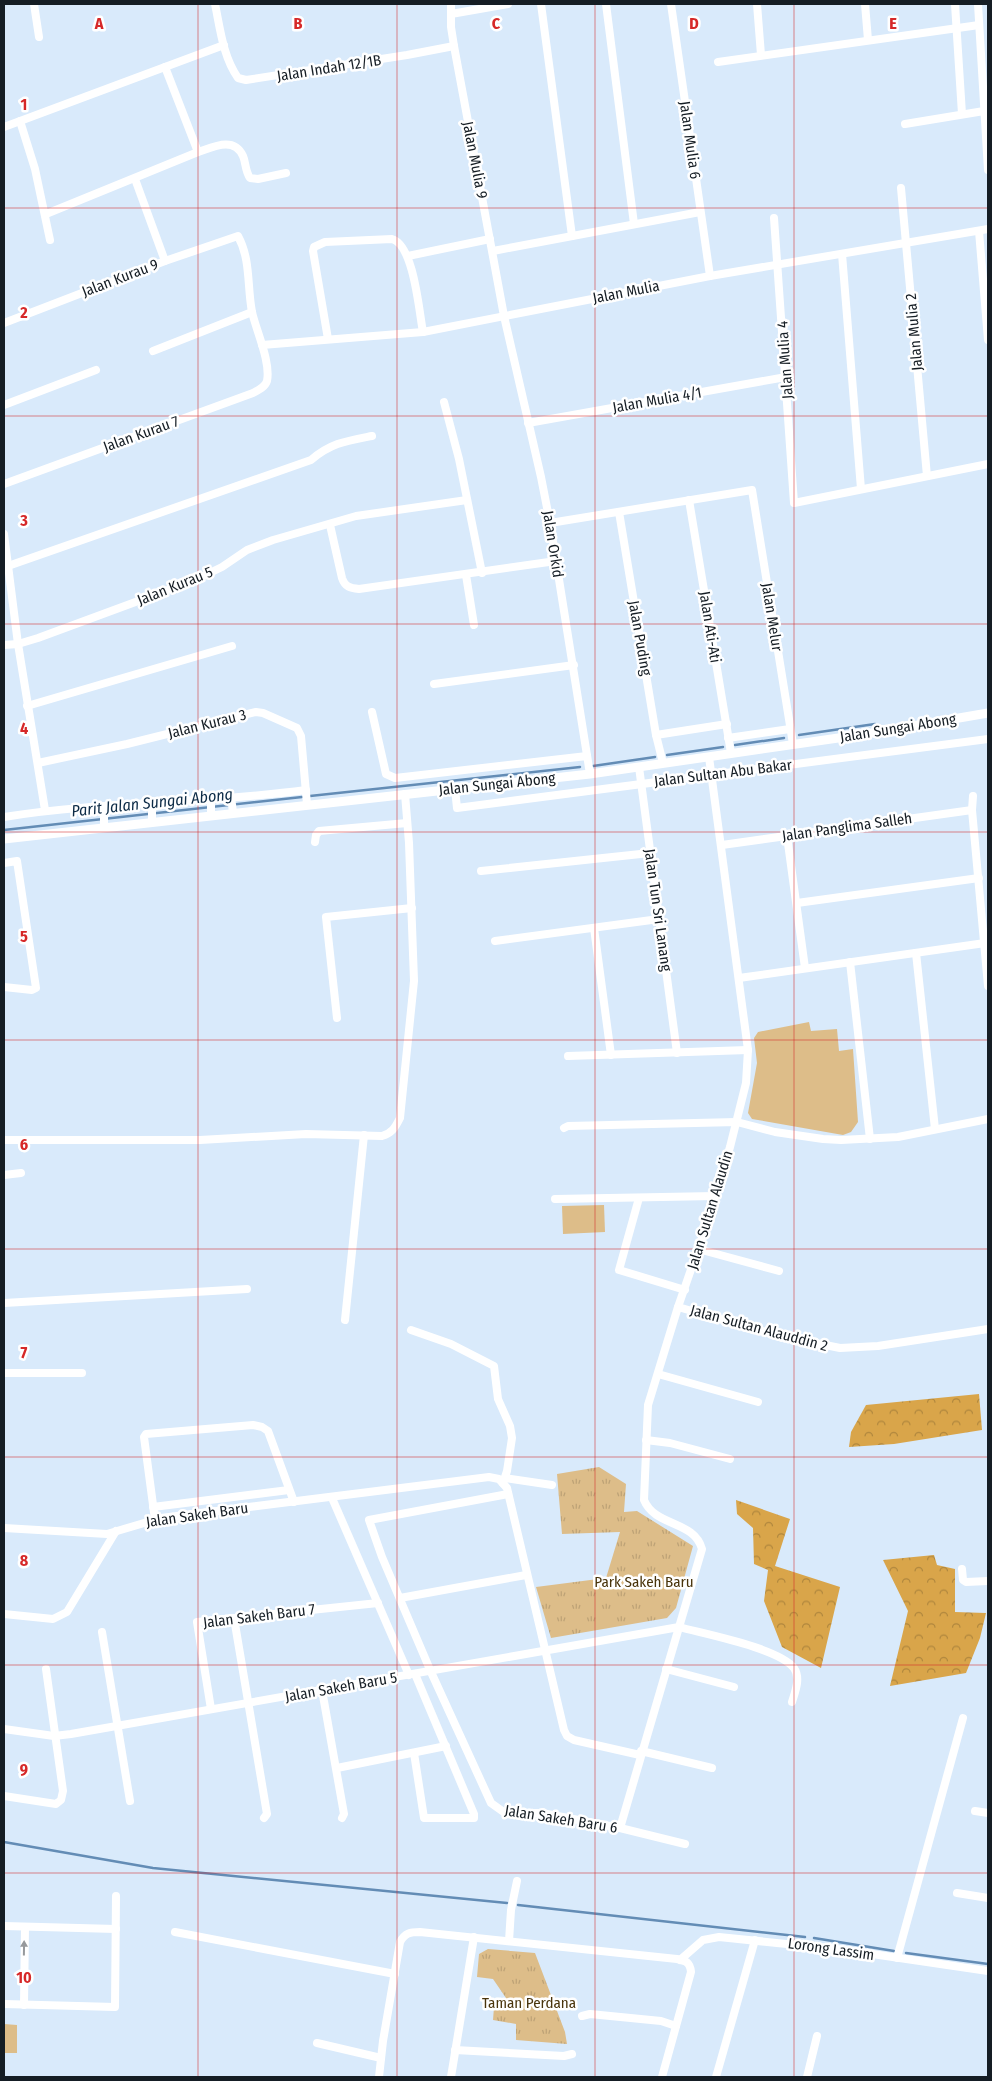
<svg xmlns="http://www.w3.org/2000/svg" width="992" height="2081" font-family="'Fira Sans Condensed',sans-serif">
  <defs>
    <pattern id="forest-crowns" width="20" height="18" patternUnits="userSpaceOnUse" patternTransform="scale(1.25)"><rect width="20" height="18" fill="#d9a54a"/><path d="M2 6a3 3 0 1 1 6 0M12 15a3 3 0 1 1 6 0" fill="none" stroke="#af863d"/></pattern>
    <pattern id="park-tufts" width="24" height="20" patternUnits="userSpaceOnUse" patternTransform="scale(1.25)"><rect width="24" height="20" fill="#ddbd89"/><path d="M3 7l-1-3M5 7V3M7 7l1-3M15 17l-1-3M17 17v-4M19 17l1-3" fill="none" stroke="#bda276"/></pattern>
  </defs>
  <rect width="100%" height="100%" fill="#d9eafb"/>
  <g fill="url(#forest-crowns)">
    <polygon points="979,1394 982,1430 894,1444 849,1447 851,1432 866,1405"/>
    <polygon points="736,1500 790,1519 775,1566 840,1587 821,1668 782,1647 764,1601 768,1570 754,1564 753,1528 737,1514"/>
    <polygon points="934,1555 937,1565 955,1569 955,1612 986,1613 980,1638 966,1673 890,1686 908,1611 883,1560"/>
  </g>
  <g fill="url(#park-tufts)">
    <polygon points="599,1467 626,1484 624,1512 637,1511 693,1546 676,1608 667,1618 551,1638 536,1587 606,1578 620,1532 562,1534 557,1474"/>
    <polygon points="488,1949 535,1953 565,2032 567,2044 516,2040 516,2024 493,2020 494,2007 505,2008 506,1998 493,1979 477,1977 479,1954"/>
  </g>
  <g fill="#ddbd89">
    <polygon points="809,1022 811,1031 837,1029 839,1051 853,1049 858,1122 851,1132 843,1135 752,1119 748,1113 757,1063 754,1038 758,1032"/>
    <polygon points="604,1205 605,1232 563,1234 562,1206"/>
    <polygon points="4,2024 17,2025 17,2053 4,2053"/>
  </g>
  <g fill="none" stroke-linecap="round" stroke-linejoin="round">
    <g stroke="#638cb5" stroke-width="2.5">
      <polyline points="799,735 875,724"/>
      <polyline points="735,745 784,738"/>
      <polyline points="667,755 723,747"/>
      <polyline points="593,766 655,757"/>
      <polyline points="310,796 580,767"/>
      <polyline points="4,830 302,797"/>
      <polyline points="4,1842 153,1868 507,1903"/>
      <polyline points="518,1905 805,1937"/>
      <polyline points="814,1938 894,1951"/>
      <polyline points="906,1953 988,1964"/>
    </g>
    <g stroke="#fff" stroke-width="8">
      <polyline points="34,4 39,37"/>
      <path d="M215 4C220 28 223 57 238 78L246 80 407 55 454 46"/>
      <polyline points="451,4 451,27 454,46 504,316 541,477 550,523 590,774"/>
      <polyline points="541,4 572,236"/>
      <polyline points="606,4 634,224"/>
      <polyline points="671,4 710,276"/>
      <polyline points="757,4 761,55"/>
      <polyline points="865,4 868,40"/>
      <polyline points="955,4 962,114"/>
      <polyline points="978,4 988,170"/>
      <polyline points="451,14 508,4"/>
      <polyline points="718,62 979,25"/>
      <polyline points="165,67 198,152"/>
      <polyline points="20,121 35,169 50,240"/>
      <polyline points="905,124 984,111"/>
      <polyline points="4,127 224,45"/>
      <polyline points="135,179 165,261"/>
      <polyline points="901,188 927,476"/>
      <path d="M46 214 198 152C213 147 234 136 243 156 246 163 245 171 250 178L258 179 286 173"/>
      <polyline points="774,218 794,503 988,464"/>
      <polyline points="979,231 988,340"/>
      <polyline points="493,251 700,212"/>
      <polyline points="842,254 861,489"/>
      <polyline points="408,256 490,239"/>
      <path d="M4 323 165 261 238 236C251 260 247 286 252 312 256 330 271 362 267 381 265 387 259 390 253 393L4 484"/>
      <path d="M328 339 313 251 314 247 325 242 392 239C414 245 419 312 423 332"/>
      <polyline points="262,345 423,332 710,276 988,229"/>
      <polyline points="153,351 252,312"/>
      <polyline points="444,402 459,459 482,573"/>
      <polyline points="4,405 96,370"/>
      <polyline points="528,423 786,377"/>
      <polyline points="689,500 731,753"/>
      <polyline points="619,512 656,735 663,763"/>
      <polyline points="550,523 752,490 793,744"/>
      <path d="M330 525 342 578C345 587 350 588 359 589L556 561"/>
      <polyline points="4,534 18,644 45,810"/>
      <path d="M8 566 311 460C331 443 346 441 372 436"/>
      <polyline points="466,575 474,625"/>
      <polyline points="4,645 18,644 38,638 195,580 222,567 247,550 273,540 356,516 467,500"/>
      <polyline points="434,684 574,665"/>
      <polyline points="27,706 232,646"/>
      <polyline points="372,712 386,774 395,778 587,756"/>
      <polyline points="656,735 727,724"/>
      <polyline points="728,738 790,729"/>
      <polyline points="38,763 127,744 256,712 263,713 297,728 301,736 307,804"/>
      <polyline points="639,767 677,1053"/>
      <polyline points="455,789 457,808 988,739"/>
      <polyline points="973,796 972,810 988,986"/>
      <polyline points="231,797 233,812"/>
      <polyline points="211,799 211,815"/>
      <polyline points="152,803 152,822"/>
      <path d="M4 817C103 801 205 804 306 790"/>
      <polyline points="104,827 104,807"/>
      <polyline points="787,836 805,968"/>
      <polyline points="315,842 316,835 319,831 407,823"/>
      <polyline points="722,845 972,810"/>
      <polyline points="4,863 17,861 36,988 32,990 4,987"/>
      <polyline points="481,871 650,853"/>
      <polyline points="797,903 979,878"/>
      <polyline points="594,928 611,1055"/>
      <polyline points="495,941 659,919"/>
      <polyline points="916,953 935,1129"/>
      <polyline points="850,962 870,1139"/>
      <polyline points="739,978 985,943"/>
      <polyline points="337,1018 326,917 412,908"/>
      <polyline points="568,1056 748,1050"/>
      <polyline points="564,1128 568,1126 737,1122 775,1132 823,1139 841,1140 898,1137 988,1119"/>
      <path d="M4 1140H200L306 1134 382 1136C392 1133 395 1128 400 1118L414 981 409 843 405 794"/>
      <polyline points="4,1175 21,1173"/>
      <polyline points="639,1198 619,1270 685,1290"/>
      <polyline points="555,1199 715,1196"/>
      <polyline points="698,1249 779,1271"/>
      <polyline points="4,1303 247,1289"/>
      <polyline points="678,1307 776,1335 840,1348 878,1346 988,1329"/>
      <polyline points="345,1320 364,1135"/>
      <polyline points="411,1330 451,1344 494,1366 498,1399 510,1426 512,1438 507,1471 503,1483"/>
      <polyline points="4,1373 82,1373"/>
      <polyline points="658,1374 758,1402"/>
      <polyline points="646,1440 670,1443 730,1459"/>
      <polyline points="505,1478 552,1485"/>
      <polyline points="508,1494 369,1520 382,1557 431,1672 491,1803 505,1813 542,1813 620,1828 685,1844"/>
      <polyline points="332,1498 409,1675"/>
      <polyline points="153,1507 289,1490"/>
      <polyline points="155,1520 144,1437 146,1434 253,1425 262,1427 268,1431 294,1502"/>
      <polyline points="4,1528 107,1534 161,1518 489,1477 499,1479 507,1488 564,1730 567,1736 574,1740 640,1755"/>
      <polyline points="962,1569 963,1580 966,1582 988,1581"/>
      <polyline points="400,1598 526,1575"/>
      <polyline points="4,1614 53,1619 67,1612 116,1531"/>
      <polyline points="234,1618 267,1814 264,1818"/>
      <polyline points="102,1632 130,1801"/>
      <polyline points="666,1669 734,1687"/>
      <polyline points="322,1690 344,1814 342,1818"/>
      <polyline points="211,1709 197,1622 378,1603"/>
      <path d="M4 1729 54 1736 71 1734 679 1627C704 1634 779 1648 794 1668 801 1678 795 1692 792 1702"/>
      <polyline points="641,1751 712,1768"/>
      <polyline points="414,1753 424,1818 474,1818 474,1814 415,1674"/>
      <polyline points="337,1768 446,1746"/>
      <polyline points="4,1796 56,1804 61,1800 63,1791 46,1669"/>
      <polyline points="975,1811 988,1813"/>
      <path d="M620 1828 702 1549C694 1520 655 1527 644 1500L648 1405 678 1307 705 1229 730 1147 746 1083 748 1050 709 757"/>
      <polyline points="957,1893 988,1898"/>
      <polyline points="4,1926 116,1929"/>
      <polyline points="175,1932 395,1974"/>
      <polyline points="509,1941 511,1910 517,1881"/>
      <polyline points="897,1958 963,1718"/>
      <polyline points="680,1960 703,1940 719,1937 845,1950 988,1971"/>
      <polyline points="4,2004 115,2007 116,1896"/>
      <polyline points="24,2005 25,1927"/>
      <polyline points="582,2016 590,2014 661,2021 676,2026"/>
      <polyline points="317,2043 381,2058"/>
      <polyline points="455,2050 564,2056 572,2054"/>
      <path d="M379 2077 383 2041 400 1942C405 1933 410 1932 420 1932L677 1959C686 1961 690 1962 691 1972L662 2077"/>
      <polyline points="451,2077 474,1937"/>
      <polyline points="716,2077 755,1940"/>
      <polyline points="807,2077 817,2036"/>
    </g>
    <polyline stroke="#fff" stroke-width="9" points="4,839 590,774 866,734 988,713"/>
  </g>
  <defs><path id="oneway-solid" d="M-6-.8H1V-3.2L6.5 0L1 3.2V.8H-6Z" transform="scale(1.25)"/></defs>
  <use fill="#96999c" href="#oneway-solid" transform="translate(24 1948) rotate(-89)"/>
  <path fill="none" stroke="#d62828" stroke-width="1" stroke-opacity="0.55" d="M198 4V2077M397 4V2077M595 4V2077M794 4V2077M4 208H988M4 416H988M4 624H988M4 832H988M4 1040H988M4 1249H988M4 1457H988M4 1665H988M4 1873H988"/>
  <g text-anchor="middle" stroke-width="5" stroke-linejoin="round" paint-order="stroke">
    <g font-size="15" fill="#151d24" stroke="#fff">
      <text transform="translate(329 68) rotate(-9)" y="5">Jalan Indah 12/1B</text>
      <text transform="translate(690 140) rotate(82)" y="5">Jalan Mulia 6</text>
      <text transform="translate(475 160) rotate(79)" y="5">Jalan Mulia 9</text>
      <text transform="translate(120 278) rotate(-21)" y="5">Jalan Kurau 9</text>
      <text transform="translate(626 292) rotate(-11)" y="5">Jalan Mulia</text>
      <text transform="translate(914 332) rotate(-95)" y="5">Jalan Mulia 2</text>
      <text transform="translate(785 360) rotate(-94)" y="5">Jalan Mulia 4</text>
      <text transform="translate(657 400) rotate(-10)" y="5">Jalan Mulia 4/1</text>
      <text transform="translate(141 434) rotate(-20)" y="5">Jalan Kurau 7</text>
      <text transform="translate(553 544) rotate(81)" y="5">Jalan Orkid</text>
      <text transform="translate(175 586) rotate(-22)" y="5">Jalan Kurau 5</text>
      <text transform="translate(772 617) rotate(81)" y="5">Jalan Melur</text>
      <text transform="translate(710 627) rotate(81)" y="5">Jalan Ati-Ati</text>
      <text transform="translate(640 638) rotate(80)" y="5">Jalan Puding</text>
      <text transform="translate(207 724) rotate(-14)" y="5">Jalan Kurau 3</text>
      <text transform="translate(898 728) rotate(-9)" y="5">Jalan Sungai Abong</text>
      <text transform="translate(723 773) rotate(-7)" y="5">Jalan Sultan Abu Bakar</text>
      <text transform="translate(497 784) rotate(-6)" y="5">Jalan Sungai Abong</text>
      <text transform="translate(847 827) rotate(-8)" y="5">Jalan Panglima Salleh</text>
      <text transform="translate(658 910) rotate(82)" y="5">Jalan Tun Sri Lanang</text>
      <text transform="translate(710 1210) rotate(-73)" y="5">Jalan Sultan Alaudin</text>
      <text transform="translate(759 1328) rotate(15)" y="5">Jalan Sultan Alauddin 2</text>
      <text transform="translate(197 1515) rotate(-8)" y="5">Jalan Sakeh Baru</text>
      <text transform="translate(259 1616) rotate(-7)" y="5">Jalan Sakeh Baru 7</text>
      <text transform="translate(341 1687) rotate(-10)" y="5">Jalan Sakeh Baru 5</text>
      <text transform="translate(561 1819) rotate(9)" y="5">Jalan Sakeh Baru 6</text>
      <text transform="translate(831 1949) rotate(8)" y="5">Lorong Lassim</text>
    </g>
    <g font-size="15" fill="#49340c" stroke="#fff">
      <text x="644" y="1587">Park Sakeh Baru</text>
      <text x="529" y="2008">Taman Perdana</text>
    </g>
    <g font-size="16" font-style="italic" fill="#0d2b46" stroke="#fff">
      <text transform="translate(152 802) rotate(-6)" y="6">Parit Jalan Sungai Abong</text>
    </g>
  </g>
  <g font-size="16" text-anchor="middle" font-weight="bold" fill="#d62828" stroke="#fff" stroke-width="5" stroke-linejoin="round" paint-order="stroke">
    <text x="99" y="29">A</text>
    <text x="298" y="29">B</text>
    <text x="496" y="29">C</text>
    <text x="694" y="29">D</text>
    <text x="893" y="29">E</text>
    <text x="24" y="110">1</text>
    <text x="24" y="318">2</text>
    <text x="24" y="526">3</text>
    <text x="24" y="734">4</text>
    <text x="24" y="942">5</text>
    <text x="24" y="1150">6</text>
    <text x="24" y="1358">7</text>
    <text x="24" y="1566">8</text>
    <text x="24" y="1775">9</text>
    <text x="24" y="1983">10</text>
  </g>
  <rect width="992" height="2081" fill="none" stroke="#151d24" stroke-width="10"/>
</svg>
